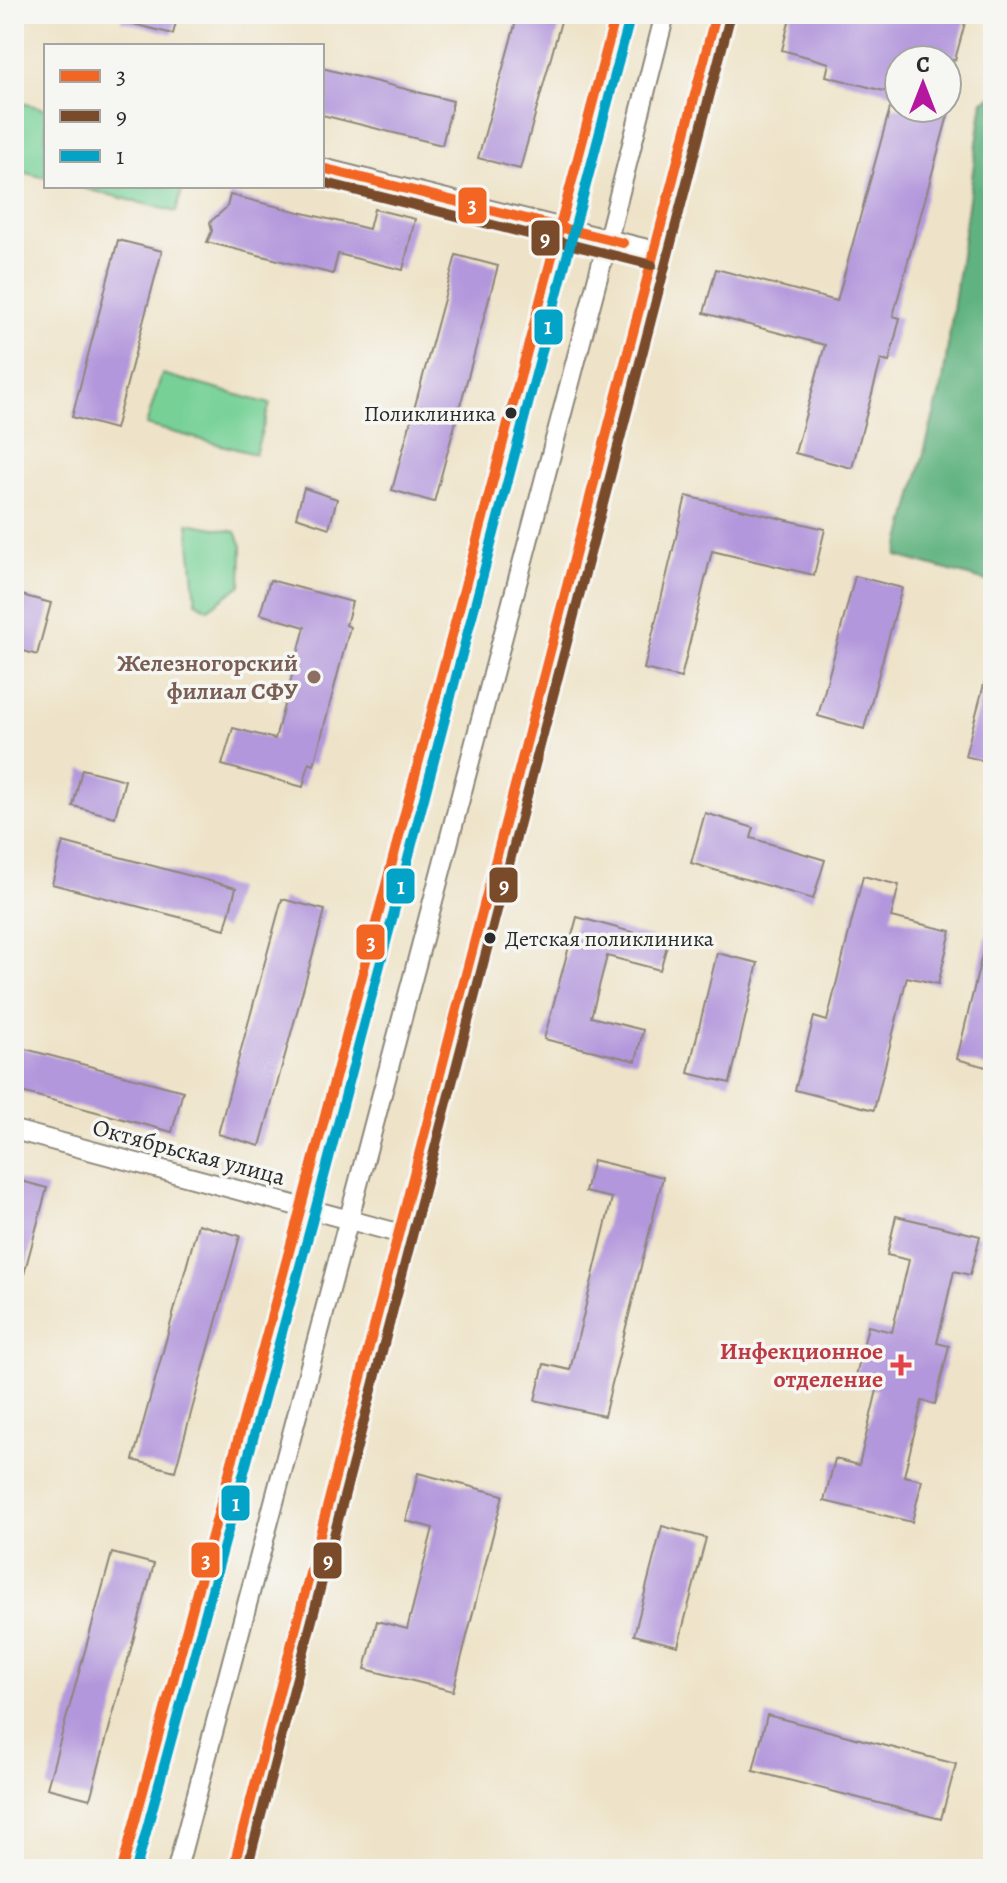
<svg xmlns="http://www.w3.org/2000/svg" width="1007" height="1883" font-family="Alegreya,serif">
  <rect width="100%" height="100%" fill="#f6f6f2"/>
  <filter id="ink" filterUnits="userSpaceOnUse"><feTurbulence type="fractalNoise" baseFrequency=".0125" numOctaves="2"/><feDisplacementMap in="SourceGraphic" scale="16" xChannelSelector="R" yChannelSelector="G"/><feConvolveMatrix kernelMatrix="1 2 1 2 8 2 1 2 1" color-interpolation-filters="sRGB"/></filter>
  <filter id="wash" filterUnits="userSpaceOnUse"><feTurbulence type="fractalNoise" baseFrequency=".006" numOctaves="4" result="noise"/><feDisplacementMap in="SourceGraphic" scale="32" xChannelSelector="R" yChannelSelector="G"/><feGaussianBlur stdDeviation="1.8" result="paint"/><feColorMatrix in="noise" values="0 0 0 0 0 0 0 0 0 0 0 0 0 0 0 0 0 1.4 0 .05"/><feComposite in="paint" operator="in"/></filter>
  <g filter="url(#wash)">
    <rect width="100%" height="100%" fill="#eee3c8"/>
    <g fill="#77d197" stroke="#517e61" stroke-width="2">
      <polygon points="14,101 46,109 46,178 14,170"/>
      <polygon points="75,186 183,186 176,212"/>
      <polygon points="162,374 270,404 255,454 146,425"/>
      <polygon points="188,523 236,532 242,546 241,585 208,609 196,602"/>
    </g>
    <polygon fill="#61b380" stroke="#466f56" stroke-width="2" points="993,96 993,583 897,556 943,380 983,101"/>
    <g id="blocks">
      <g fill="#b397dc">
        <polygon points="122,14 178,14 173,34 121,21"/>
        <polygon points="518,14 563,14 520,169 478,158"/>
        <polygon points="791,14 945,14 966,19 955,60 899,60 899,95 826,76 829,63 782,50"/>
        <polygon points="322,68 453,101 442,145 322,115"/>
        <polygon points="890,108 950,108 893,316 900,318 889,362 881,360 852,468 795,453 825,345 704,313 716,269 837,301"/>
        <polygon points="230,195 369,229 374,209 415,219 403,270 338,254 333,274 207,242 212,231 210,222 227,207"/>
        <polygon points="118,240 162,251 115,429 72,417"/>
        <polygon points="456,255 498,266 434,502 392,490"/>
        <polygon points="304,488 337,499 329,528 296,517"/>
        <polygon points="686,496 825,529 814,575 712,551 681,678 644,669"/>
        <polygon points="855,576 902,588 864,729 818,716"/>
        <polygon points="270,580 352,602 346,625 350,627 314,765 309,763 303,787 222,765 233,728 275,739 305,627 260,614"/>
        <polygon points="14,593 51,603 37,655 14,648"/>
        <polygon points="987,673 993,674 993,763 965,756"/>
        <polygon points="82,769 125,780 115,817 73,806"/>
        <polygon points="705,813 754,828 751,838 825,860 813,899 691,863"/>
        <polygon points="63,842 236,888 225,929 52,884"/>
        <polygon points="863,876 899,885 891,917 951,931 938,984 907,977 874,1110 795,1090 814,1017 827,1021"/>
        <polygon points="282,899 325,910 260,1146 218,1134"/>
        <polygon points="577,917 668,942 660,970 607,956 591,1017 643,1030 636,1061 544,1039"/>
        <polygon points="987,934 993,935 993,1069 957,1059"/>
        <polygon points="717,953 758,963 730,1083 688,1073"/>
        <polygon points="14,1046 183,1091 172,1132 14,1090"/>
        <polygon points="593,1160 663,1177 604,1416 535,1400 544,1364 570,1370 612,1198 585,1192"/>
        <polygon points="14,1179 47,1188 20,1289 14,1288"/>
        <polygon points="896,1216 980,1236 970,1275 954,1271 937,1343 949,1346 935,1404 922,1401 904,1476 922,1480 912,1522 824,1501 835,1459 859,1465 877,1390 854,1384 868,1326 892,1332 909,1260 887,1255"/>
        <polygon points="198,1224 240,1236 175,1471 133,1460"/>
        <polygon points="418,1473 503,1495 453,1691 365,1669 377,1621 407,1629 433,1528 406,1521"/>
        <polygon points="662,1526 706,1538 678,1646 634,1635"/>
        <polygon points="112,1553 154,1564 90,1799 47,1788"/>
        <polygon points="767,1715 956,1764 941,1819 753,1771"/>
      </g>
    </g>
  </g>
  <g filter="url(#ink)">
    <use href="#blocks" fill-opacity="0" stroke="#8c877a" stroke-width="2"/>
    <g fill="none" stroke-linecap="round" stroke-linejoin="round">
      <g stroke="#8c877a" stroke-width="22">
        <g id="street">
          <polyline points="322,168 655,251"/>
          <polyline points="14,1130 398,1233"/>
          <polyline points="177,1869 608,239 665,14"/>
        </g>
      </g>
      <use href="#street" stroke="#fff" stroke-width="18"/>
      <g stroke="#f6f6f2" stroke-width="16">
        <g id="bus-1">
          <polyline points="322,168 623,243"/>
          <polyline points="122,1869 301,1207 616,14"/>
          <polyline points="233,1869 716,14"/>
        </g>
      </g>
      <g stroke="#f6f6f2" stroke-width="16">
        <g id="bus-2">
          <polyline points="322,182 652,265"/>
          <polyline points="247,1869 730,17"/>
        </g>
      </g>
      <g stroke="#f6f6f2" stroke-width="16">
        <polyline id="bus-3" points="136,1869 315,1211 630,18"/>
      </g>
      <use href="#bus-1" stroke="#f26522" stroke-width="10"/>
      <use href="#bus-2" stroke="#7a4b2a" stroke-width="10"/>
      <use href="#bus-3" stroke="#02a3c6" stroke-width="10"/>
    </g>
  </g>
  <g fill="#2b2b2b" stroke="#f6f6f2" stroke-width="3">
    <circle cx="511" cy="413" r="7"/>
    <circle cx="490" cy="938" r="7"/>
  </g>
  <circle fill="#8d6e63" stroke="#f6f6f2" stroke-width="3" cx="314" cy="677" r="8"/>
  <path fill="#e0444e" stroke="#f6f6f2" stroke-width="3" d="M897 1353h8v8h8v8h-8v8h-8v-8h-8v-8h8z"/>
  <g text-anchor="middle" stroke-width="7" stroke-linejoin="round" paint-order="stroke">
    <g font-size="22" fill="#2b2b2b" stroke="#f6f6f2" text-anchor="end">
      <text x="496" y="421">Поликлиника</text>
      <text x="505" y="946" text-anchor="start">Детская поликлиника</text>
    </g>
    <g font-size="24" font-weight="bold" fill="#785e54" stroke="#f6f6f2" text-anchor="end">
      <text x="298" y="671">Железногорский<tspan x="298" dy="28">филиал СФУ</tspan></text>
    </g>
    <g font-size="24" fill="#2b2b2b" stroke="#f6f6f2">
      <text transform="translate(189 1152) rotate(15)" y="8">Октябрьская улица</text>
    </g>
    <g font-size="24" font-weight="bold" fill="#be3a42" stroke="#f6f6f2" text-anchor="end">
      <text x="883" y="1359">Инфекционное<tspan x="883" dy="28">отделение</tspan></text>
    </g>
  </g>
  <g stroke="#f6f6f2" stroke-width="3">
    <rect x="457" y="186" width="31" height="39" rx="8" fill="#f26522"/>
    <rect x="530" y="219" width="31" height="38" rx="8" fill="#7a4b2a"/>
    <rect x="533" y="308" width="31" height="38" rx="8" fill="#02a3c6"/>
    <rect x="488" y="866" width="31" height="38" rx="8" fill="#7a4b2a"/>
    <rect x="385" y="867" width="31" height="38" rx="8" fill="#02a3c6"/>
    <rect x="355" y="923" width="31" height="38" rx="8" fill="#f26522"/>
    <rect x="220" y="1484" width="31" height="38" rx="8" fill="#02a3c6"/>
    <rect x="190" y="1541" width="31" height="38" rx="8" fill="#f26522"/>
    <rect x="312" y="1541" width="31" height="39" rx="8" fill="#7a4b2a"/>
  </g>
  <g font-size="22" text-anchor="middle" font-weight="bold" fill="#fff">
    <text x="472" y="213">3</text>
    <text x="545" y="246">9</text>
    <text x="548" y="334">1</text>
    <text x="504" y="893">9</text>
    <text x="401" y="894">1</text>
    <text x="371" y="950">3</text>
    <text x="236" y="1511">1</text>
    <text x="206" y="1568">3</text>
    <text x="328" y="1568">9</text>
  </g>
  <rect width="1007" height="1883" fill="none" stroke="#f6f6f2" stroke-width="48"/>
  <rect x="44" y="44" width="280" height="144" fill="#f6f6f2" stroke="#a5a5a2" stroke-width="2"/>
  <rect x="60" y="70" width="40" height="12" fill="#f26522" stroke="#a5a5a2" stroke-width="2"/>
  <text x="116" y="84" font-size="24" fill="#2b2b2b">3</text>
  <rect x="60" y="110" width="40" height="12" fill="#7a4b2a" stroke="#a5a5a2" stroke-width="2"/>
  <text x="116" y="124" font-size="24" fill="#2b2b2b">9</text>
  <rect x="60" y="150" width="40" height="12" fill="#02a3c6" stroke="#a5a5a2" stroke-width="2"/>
  <text x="116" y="164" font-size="24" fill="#2b2b2b">1</text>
  <g transform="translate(923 84)"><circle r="38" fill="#f6f6f2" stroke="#a5a5a2" stroke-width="2"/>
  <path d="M0-6L14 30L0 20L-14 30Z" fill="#b5179e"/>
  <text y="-12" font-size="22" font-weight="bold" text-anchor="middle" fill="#2b2b2b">С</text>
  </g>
</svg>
